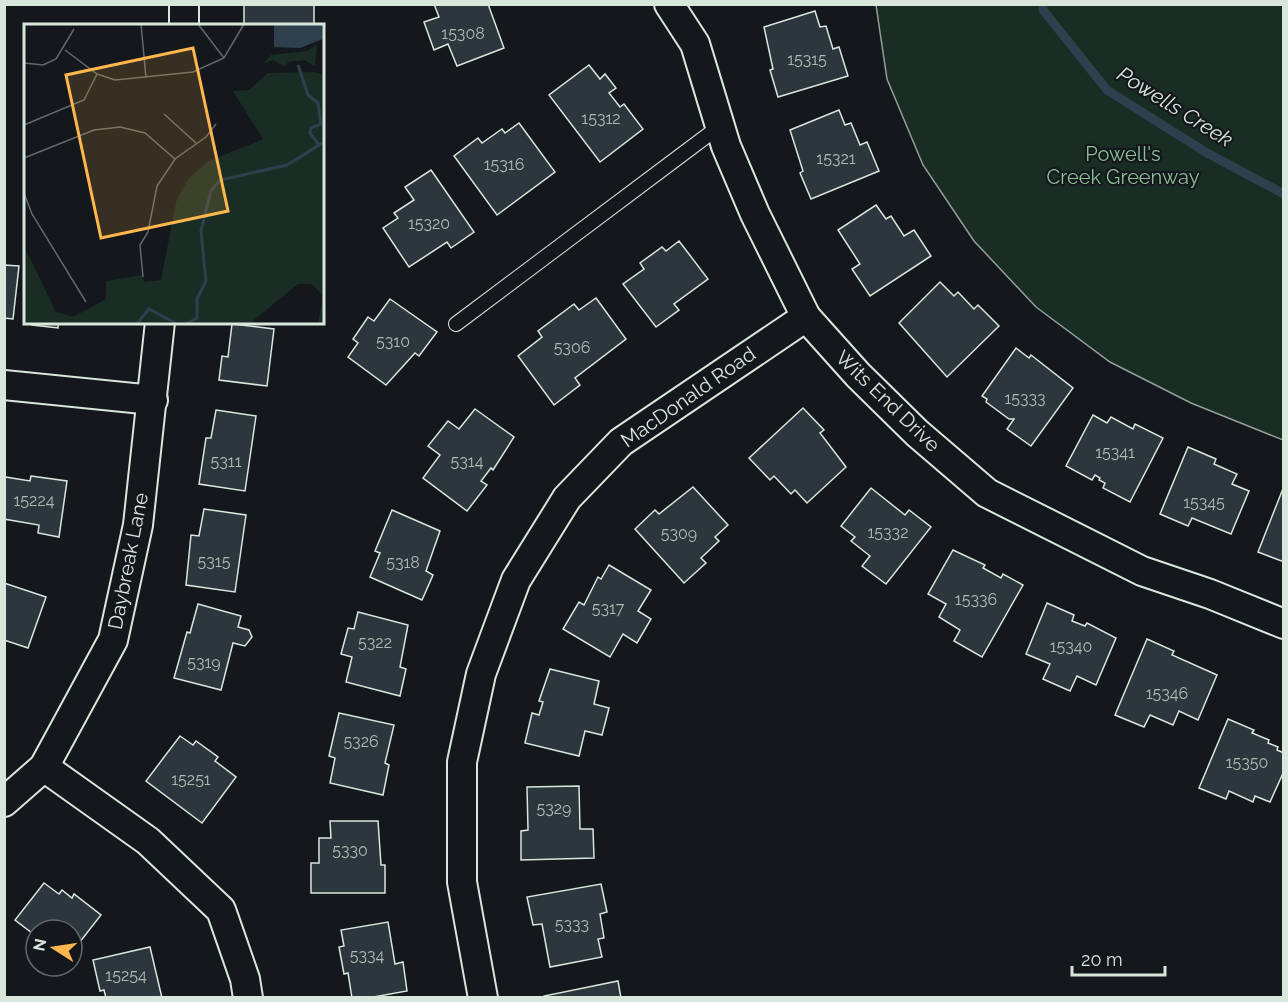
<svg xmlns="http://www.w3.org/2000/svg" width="1288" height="1002" font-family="Raleway,sans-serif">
  <rect width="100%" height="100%" fill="#14181c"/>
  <polygon fill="#1a2d24" stroke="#939e99" stroke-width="1.5" points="876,5 1283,5 1283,440 1191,403 1110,362 1036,307 974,241 923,165 887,79"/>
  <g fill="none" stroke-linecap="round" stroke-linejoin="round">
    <polyline stroke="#2f3f4d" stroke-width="9" points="1043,4 1043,10 1107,90 1207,153 1284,194"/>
  </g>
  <g fill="#2c363c" stroke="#d8e6dc" stroke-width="1.5">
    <rect x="244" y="4" width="70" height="22"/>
    <polygon points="434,4 488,4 504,48 457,66 448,44 434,50 424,22 439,17"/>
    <polygon points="815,11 820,27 826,26 833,49 839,47 848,76 778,97 770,70 773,69 764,27"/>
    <polygon points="589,65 600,79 605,74 616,88 609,93 620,107 624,104 643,129 600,162 549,95"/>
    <polygon points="839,110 845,125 851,123 860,145 867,142 879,171 811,199 800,173 803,171 790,130"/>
    <polygon points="519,123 555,172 497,215 454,156 478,138 482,143 502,129 505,133"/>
    <polygon points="431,170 474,232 451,248 447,242 409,267 383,228 398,218 394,213 414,200 405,187"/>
    <polygon points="876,205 886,219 891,216 904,236 914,230 931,256 870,296 852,269 860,264 838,230"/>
    <polygon points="679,241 708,279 674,304 679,310 656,327 623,284 644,269 640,263 662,247 666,251"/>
    <polygon points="4,265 19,266 13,319 4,318"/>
    <polygon points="940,282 954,296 958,292 974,309 978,305 999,326 947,377 899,323"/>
    <polygon points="596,298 626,339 575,378 580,385 554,405 518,356 542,337 538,331 574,304 579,310"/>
    <polygon points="390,299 437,332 419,356 415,353 386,385 348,357 358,343 353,339 368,317 374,321"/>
    <polygon points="32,322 58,322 58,328 32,325"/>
    <polygon points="232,324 274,329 267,386 219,380 222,356 228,357"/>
    <polygon points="1016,348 1029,358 1031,355 1073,388 1031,446 1007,429 1014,419 1009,419 986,402 987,399 982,396"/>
    <polygon points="803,408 824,430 820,433 846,467 807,503 795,490 791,494 774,476 770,480 749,458"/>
    <polygon points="475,409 514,437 493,470 491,468 481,481 487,485 467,511 423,478 440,455 428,446 448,421 459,429"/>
    <polygon points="216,410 256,416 245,491 199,484 206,438 211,438"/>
    <polygon points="1093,415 1107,423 1111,417 1133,429 1135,424 1163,438 1130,502 1103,488 1105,483 1099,480 1100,478 1095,475 1092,480 1066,466"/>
    <polygon points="1188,447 1216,459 1214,464 1237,474 1232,484 1249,491 1231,534 1192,518 1188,526 1160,514"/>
    <polygon points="31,476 67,481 59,537 38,533 39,525 4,519 5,477 30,481"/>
    <polygon points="1284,486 1284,562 1258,552"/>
    <polygon points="693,487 728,525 715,537 719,541 701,558 706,563 684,583 635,529 655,510 659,514"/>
    <polygon points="871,488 905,515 909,510 931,527 886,584 862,566 870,556 851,541 855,537 841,526"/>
    <polygon points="204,509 246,515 235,592 186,585 191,535 199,536"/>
    <polygon points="392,510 440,531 426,571 433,575 422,600 370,577 380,553 375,551"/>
    <polygon points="953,550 985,565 983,568 1001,578 1003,574 1023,585 982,657 954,641 960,630 939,617 946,604 928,594"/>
    <polygon points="609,565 651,590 638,611 651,619 637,643 623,634 610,657 563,629 579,602 584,605 598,577 601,579"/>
    <polygon points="4,583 46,597 28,648 4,640"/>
    <polygon points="1047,603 1074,615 1072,621 1085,626 1087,623 1116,638 1096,685 1077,676 1070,691 1043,679 1050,664 1026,654"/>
    <polygon points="198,604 241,616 238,627 249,630 252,637 245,646 233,643 221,690 174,678 187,632 190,633"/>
    <polygon points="358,612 408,625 400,667 406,669 400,696 346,682 352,657 341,654 348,628 354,629"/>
    <polygon points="1147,639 1174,651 1172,655 1217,675 1198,720 1179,711 1173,725 1150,715 1144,727 1115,715"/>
    <polygon points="550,669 599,681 594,704 609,708 602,735 585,731 579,756 525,743 532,713 539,715 543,702 539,701"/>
    <polygon points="339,713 394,725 385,763 389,765 383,795 330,783 335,758 329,756"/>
    <polygon points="1228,719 1254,730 1252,733 1269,740 1268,743 1278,747 1277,750 1284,753 1284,771 1270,802 1255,796 1253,802 1229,791 1226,799 1199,788"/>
    <polygon points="180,736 193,745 196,741 218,757 215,761 236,777 202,823 146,781"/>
    <polygon points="579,786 580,829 593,829 594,858 521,860 521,831 528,830 527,787"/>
    <polygon points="330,821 378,821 381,865 385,865 385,893 311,893 311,863 319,863 319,838 331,838"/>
    <polygon points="44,883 59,894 62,890 72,898 74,894 101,915 72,952 72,930 36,930 36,936 15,920"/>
    <polygon points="601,884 607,912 600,914 604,938 598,939 602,957 550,967 542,924 533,925 527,897"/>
    <polygon points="388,922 395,964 403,962 407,991 368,998 352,998 348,973 344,974 339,947 344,946 341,930"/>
    <polygon points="150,947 162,998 106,998 104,990 100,991 93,960"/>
    <polygon points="618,981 621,998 544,998 544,996"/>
  </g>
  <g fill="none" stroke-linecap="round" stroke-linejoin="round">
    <g stroke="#d8e6dc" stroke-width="16">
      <polyline id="service" points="456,324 720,126"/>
    </g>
    <g stroke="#d8e6dc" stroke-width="32">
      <g id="minor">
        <polyline points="669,4 695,44 726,146 755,214 806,317 858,375 917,433 987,493 1142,571 1210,594 1284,624"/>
        <polyline points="184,26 184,4"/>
        <polyline points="4,385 153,400"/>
        <polyline points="44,767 148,841 221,910 245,979 248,998"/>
        <polyline points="4,802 44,767 113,640 138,525 160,322"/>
        <polyline points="483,998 462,882 462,762 481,674 516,580 567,498 621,442 806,317"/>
      </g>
    </g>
    <use href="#service" stroke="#14181c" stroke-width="14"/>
    <use href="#minor" stroke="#14181c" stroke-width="28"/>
  </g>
  <g text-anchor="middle" stroke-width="4.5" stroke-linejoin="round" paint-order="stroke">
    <g font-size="16" fill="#adbab4">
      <text x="463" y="39">15308</text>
      <text x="807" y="65">15315</text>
      <text x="601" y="124">15312</text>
      <text x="836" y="164">15321</text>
      <text x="504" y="170">15316</text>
      <text x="429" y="229">15320</text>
      <text x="393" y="347">5310</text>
      <text x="572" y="353">5306</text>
      <text x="1025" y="404">15333</text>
      <text x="1115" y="458">15341</text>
      <text x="226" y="467">5311</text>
      <text x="467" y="467">5314</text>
      <text x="34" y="506">15224</text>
      <text x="1204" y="508">15345</text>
      <text x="888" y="538">15332</text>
      <text x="679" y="539">5309</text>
      <text x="214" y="567">5315</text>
      <text x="403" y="568">5318</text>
      <text x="976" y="605">15336</text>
      <text x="608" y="614">5317</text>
      <text x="375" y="648">5322</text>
      <text x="1071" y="652">15340</text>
      <text x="204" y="668">5319</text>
      <text x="1167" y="699">15346</text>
      <text x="361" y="747">5326</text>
      <text x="1247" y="768">15350</text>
      <text x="191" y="785">15251</text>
      <text x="554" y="814">5329</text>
      <text x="350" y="856">5330</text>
      <text x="572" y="930">5333</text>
      <text x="367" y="961">5334</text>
      <text x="126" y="981">15254</text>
    </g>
    <g font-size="20" fill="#8ac095" stroke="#14181c">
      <text x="1123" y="161">Powell's<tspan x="1123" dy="23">Creek Greenway</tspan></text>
    </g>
    <g font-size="20" fill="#d8e6dc" stroke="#14181c">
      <text transform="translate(688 397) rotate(-35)" y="7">MacDonald Road</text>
      <text transform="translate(888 401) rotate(44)" y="7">Wits End Drive</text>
      <text transform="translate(128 561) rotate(-79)" y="7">Daybreak Lane</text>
    </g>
    <g font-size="21" font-style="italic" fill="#d8e6dc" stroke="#14181c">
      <text transform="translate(1175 107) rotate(32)" y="7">Powells Creek</text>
    </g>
  </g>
  <g transform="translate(24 24)">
    <rect width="300" height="300" fill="#14181c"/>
    <path d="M293 20 291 42 280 36 264 38 261 43 249 36 240 39 247 31 283 27ZM290 48 300 51V300H294L299 272 288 260H274L225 300H0V222L32 288 49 293 82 275V257L118 251 120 258 137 256 153 174 165 154 183 138 239 115 209 67 225 66 244 49Z" fill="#1a2d24"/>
    <path d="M250 0H298L299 15 276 24 250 23Z" fill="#2f3f4d"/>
    <path fill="none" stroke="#2f3f4d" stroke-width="3" d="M274 41 284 71 294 79 297 100 287 104 286 109 295 121M113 300 125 285 153 300M162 300 173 294V275L182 257 177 207 187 167 196 156 263 141 300 118"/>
    <path fill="none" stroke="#626a69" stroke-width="1.5" d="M117 0 122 54M174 0 200 34M41 26 73 50 91 56 169 48 200 34 220 0M0 39 19 41 32 35 50 5M140 90 172 119M0 101 60 76 73 50M0 134 70 106 96 103 121 109 151 135M0 169 8 190 62 278M119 253 116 221 124 208 133 162 151 135 182 113 192 100"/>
    <path fill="#ffb74d" fill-opacity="0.15" stroke="#ffb74d" stroke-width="3" d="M169 24 204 187 77 214 42 51Z"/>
    <rect width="300" height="300" fill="none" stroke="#d8e6dc" stroke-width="3"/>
  </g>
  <rect width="1288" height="1002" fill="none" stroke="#d8e6dc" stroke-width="12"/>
  <g transform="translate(54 948) rotate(282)"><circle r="28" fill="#14181c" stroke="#626a69" stroke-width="1.5"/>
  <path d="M0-4.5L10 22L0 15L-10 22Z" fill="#ffb74d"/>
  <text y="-9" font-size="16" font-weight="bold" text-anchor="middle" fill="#d8e6dc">N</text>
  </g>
  <path d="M1072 966v9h93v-9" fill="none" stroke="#d8e6dc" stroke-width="3"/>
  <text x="1081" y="966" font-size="18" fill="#d8e6dc" stroke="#14181c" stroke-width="4.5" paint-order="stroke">20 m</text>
</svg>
